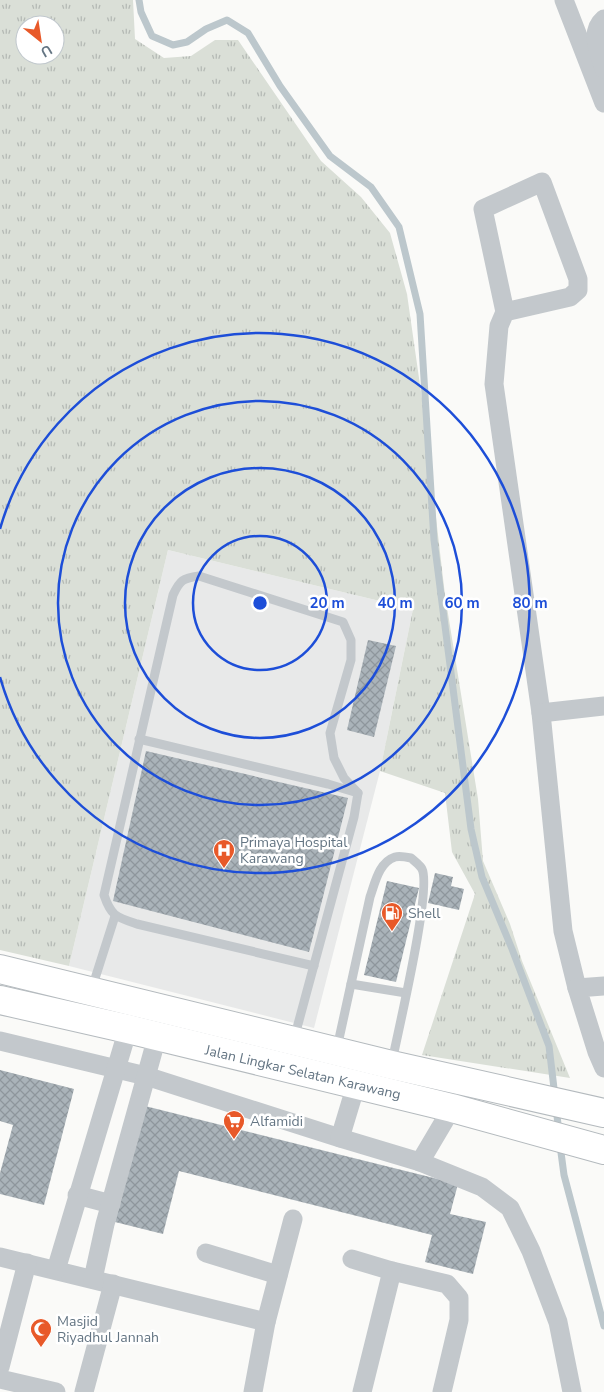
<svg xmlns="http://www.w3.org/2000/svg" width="604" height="1392" font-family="'Nunito Sans',sans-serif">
  <defs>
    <pattern id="grass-tufts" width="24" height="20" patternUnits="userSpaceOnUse" patternTransform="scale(1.25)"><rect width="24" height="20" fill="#dadfd7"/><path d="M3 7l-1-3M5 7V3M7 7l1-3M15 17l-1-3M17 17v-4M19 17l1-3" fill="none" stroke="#b4b9b4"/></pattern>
    <pattern id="building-cross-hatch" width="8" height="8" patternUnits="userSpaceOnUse" patternTransform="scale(1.25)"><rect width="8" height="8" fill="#aab3b9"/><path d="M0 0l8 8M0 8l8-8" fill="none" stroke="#8e969c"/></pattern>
  </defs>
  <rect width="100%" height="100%" fill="#fafaf8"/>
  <polygon fill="#e8e9e9" points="168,550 413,609 380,771 314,1028 69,966"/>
  <path fill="url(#grass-tufts)" fill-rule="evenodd" d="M0 0H133L135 39 164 58 191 56 215 40H238L321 161 361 197 390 233 407 294 423 406 445 595 478 799 483 861 510 924 522 961 570 1078 422 1055 475 894 452 852 445 793 380 771 413 609 168 550 69 966 0 950ZM25 25H55V55H25Z"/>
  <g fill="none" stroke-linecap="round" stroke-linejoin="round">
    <g stroke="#bcc7cc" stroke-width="7">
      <polyline points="139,0 141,12 152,36 173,45 187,42 206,29 227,20 248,33 280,86 330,156 371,187 399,227 420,314 434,540 471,829 482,877 512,949 549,1046 555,1097"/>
      <polyline points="556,1108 559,1132"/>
      <polyline points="560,1145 564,1175 604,1326"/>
    </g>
  </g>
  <g fill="url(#building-cross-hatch)">
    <polygon points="368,640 396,646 374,737 347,730"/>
    <polygon points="146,751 348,798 309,952 113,901"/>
    <polygon points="435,873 453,877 451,886 464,889 459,910 428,903"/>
    <polygon points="387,881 419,888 396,982 364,975"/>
    <polygon points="0,1070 74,1089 44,1205 0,1194 0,1173 13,1125 0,1121"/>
    <polygon points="145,1106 458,1184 450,1214 486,1222 473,1274 425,1262 432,1235 179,1171 163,1234 115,1222"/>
  </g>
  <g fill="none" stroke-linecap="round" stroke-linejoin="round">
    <g stroke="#b4babe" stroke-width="30">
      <g id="primary">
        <polyline points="0,969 392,1065 604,1113"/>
        <polyline points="0,1000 128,1029 452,1108 604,1150"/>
      </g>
    </g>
    <g stroke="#c3c8cc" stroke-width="9">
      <polyline points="139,739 328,784 358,793 354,817 294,1039"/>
      <path d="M314 966 137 924C116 917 111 916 104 895L173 595C180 580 183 578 199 576L343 622 351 640V660L330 733 334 758 344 778 358 793"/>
      <polyline points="351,984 406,993"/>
      <polyline points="92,988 115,916"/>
      <path d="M337 1048 370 897C375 883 379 862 395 857 399 856 406 857 411 858 414 861 420 865 422 869 432 889 398 1031 392 1062"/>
    </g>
    <g stroke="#c3c8cc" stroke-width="19">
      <polyline points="564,0 604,103"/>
      <path d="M604 19C589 32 599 52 604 69"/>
      <polyline points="505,312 570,297 578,290 578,279 542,182 483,209 505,312 499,326 494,384 541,713 563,931 577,988"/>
      <polyline points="541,713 604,706"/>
      <polyline points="604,986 577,988 597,1052 604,1068"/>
      <polyline points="0,1041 146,1076 340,1138 420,1162 482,1187 510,1208 531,1251 558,1322 572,1392"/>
      <polyline points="340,1138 356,1085"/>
      <polyline points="420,1162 452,1108"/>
      <polyline points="77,1195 111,1204"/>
      <polyline points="206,1253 278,1275"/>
      <polyline points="0,1257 266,1322"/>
      <polyline points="352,1259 392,1271 447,1284 459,1298 459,1320 442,1392"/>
      <polyline points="56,1270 128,1029"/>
      <polyline points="93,1279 105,1224 157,1037"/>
      <polyline points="0,1367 27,1263"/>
      <polyline points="0,1379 56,1392"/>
      <polyline points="84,1392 113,1284"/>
      <polyline points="253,1392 266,1322 293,1219"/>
      <polyline points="362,1392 392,1271"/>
    </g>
    <use href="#primary" stroke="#fff" stroke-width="28"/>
  </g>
  <g fill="none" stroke="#1d4ed8" stroke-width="2.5">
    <circle cx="260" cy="603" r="67"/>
    <circle cx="260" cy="603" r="135"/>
    <circle cx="260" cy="603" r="202"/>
    <path d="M0 529A270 270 0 1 1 0 677"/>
  </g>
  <defs>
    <g id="hospital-pin" transform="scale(1.125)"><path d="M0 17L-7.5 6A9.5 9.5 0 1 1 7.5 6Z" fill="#e85929" stroke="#fff"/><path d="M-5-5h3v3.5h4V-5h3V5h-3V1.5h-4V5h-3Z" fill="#fff"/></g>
    <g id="fuel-pin" transform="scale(1.125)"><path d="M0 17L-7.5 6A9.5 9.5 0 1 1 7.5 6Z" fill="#e85929" stroke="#fff"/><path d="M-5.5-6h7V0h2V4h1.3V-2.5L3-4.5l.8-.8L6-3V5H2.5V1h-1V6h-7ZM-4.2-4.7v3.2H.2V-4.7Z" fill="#fff"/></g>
    <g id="supermarket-pin" transform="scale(1.125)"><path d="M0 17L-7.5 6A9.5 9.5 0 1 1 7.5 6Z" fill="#e85929" stroke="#fff"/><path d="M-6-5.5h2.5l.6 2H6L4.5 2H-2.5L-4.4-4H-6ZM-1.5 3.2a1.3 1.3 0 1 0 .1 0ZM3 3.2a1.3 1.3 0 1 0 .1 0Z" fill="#fff"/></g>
    <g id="mosque-pin" transform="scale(1.125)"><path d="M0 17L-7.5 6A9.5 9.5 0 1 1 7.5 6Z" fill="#e85929" stroke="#fff"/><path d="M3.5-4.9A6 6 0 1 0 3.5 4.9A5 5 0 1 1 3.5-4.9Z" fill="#fff"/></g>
  </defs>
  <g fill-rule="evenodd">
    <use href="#hospital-pin" x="224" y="850"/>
    <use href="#fuel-pin" x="392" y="913"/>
    <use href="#supermarket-pin" x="234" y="1121"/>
    <use href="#mosque-pin" x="41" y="1329"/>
  </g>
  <g text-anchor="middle" stroke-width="5" stroke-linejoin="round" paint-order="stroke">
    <g font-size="14" fill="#647583" stroke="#fff" text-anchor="start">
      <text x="240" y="847">Primaya Hospital<tspan x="240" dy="16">Karawang</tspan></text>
      <text x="408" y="918">Shell</text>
      <text x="250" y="1126">Alfamidi</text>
      <text x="57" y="1326">Masjid<tspan x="57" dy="16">Riyadhul Jannah</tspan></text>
    </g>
    <g font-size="14" fill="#647583" stroke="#fff">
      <text transform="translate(303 1072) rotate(13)" y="5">Jalan Lingkar Selatan Karawang</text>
    </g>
  </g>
  <circle cx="260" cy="603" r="8" fill="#1d4ed8" stroke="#fff" stroke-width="2.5"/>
  <g font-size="15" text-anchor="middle" font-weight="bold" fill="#1d4ed8" stroke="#fff" stroke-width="5" stroke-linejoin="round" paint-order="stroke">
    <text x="327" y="608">20 m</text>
    <text x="395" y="608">40 m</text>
    <text x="462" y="608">60 m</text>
    <text x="530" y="608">80 m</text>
  </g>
  <g transform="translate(40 40) rotate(150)"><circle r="24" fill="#ffffff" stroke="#c1c8cd"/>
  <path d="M0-4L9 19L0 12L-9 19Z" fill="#e85929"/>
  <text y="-8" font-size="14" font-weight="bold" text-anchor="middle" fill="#647583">U</text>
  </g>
</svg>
